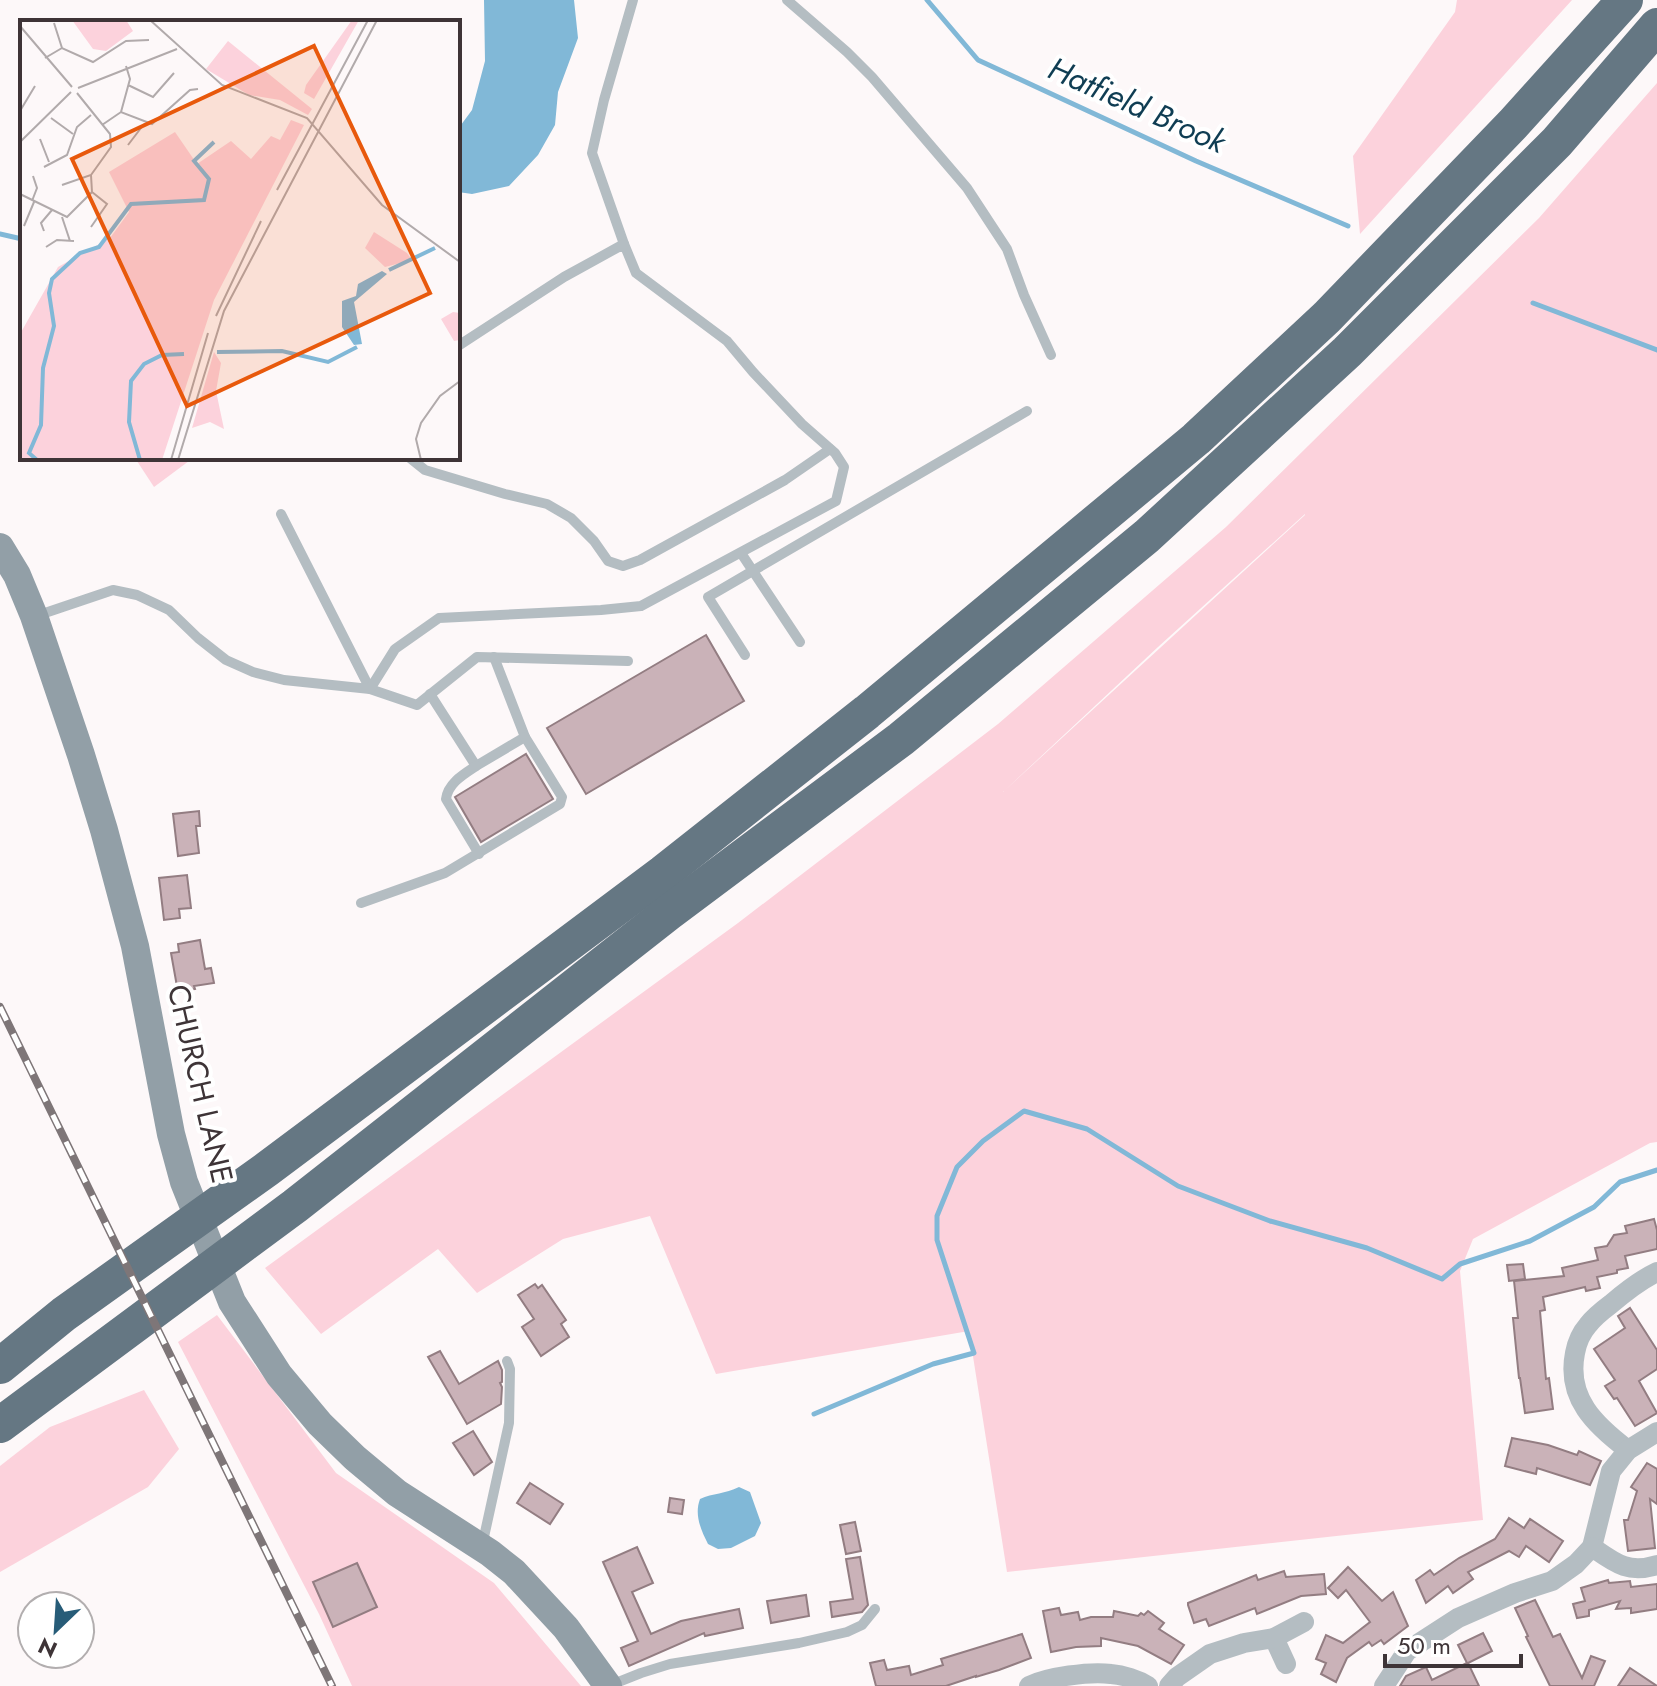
<svg xmlns="http://www.w3.org/2000/svg" width="1657" height="1686" font-family="Jost,sans-serif">
  <rect width="100%" height="100%" fill="#fdf8f9"/>
  <g fill="#fcd2dc" fill-rule="evenodd">
    <polygon points="1457,0 1572,0 1360,234 1353,156 1455,12"/>
    <path d="M1657 83V1142L1650 1143 1473 1239 1460 1271 1483 1520 1007 1572 969 1331 716 1374 650 1216 563 1239 477 1293 438 1249 321 1334 265 1268 738 923 998 724 1226 527 1539 218ZM1305 514V515L1003 792 1158 647Z"/>
    <polygon points="135,458 193,458 154,487"/>
    <polygon points="217,1315 336,1473 494,1583 581,1686 352,1686 319,1614 178,1342"/>
    <polygon points="144,1390 179,1449 148,1487 0,1572 0,1466 50,1427"/>
  </g>
  <g fill="#81b8d7">
    <polygon points="484,0 574,0 578,38 558,92 555,125 538,155 509,186 472,194 458,192 458,129 472,110 485,61"/>
    <path d="M739 1487 750 1492 761 1523 755 1536 731 1548 718 1549 708 1544C701 1530 694 1515 700 1499 713 1493 725 1494 739 1487Z"/>
  </g>
  <g fill="none" stroke-linecap="round" stroke-linejoin="round">
    <g stroke="#81b8d7" stroke-width="5">
      <polyline points="927,0 978,60 1196,161 1348,226"/>
      <polyline points="0,234 22,239"/>
      <polyline points="1533,303 1657,350"/>
      <polyline points="814,1414 933,1364 974,1353 937,1240 937,1216 957,1167 983,1141 1024,1111 1087,1129 1178,1186 1270,1221 1367,1248 1442,1279 1460,1264 1530,1241 1594,1207 1620,1182 1657,1170"/>
    </g>
  </g>
  <g fill="#cab2b8" stroke="#937d82" stroke-width="2">
    <polygon points="706,635 744,701 586,794 547,728"/>
    <polygon points="526,754 553,799 481,842 455,797"/>
    <polygon points="199,811 200,826 196,826 199,853 178,856 173,814"/>
    <polygon points="187,875 191,908 179,909 180,918 164,920 159,878"/>
    <polygon points="200,940 205,969 211,968 214,983 194,986 195,989 178,992 171,953 179,952 178,944"/>
    <polygon points="1654,1219 1657,1230 1657,1249 1625,1256 1628,1268 1617,1270 1617,1273 1597,1277 1600,1288 1586,1291 1585,1287 1543,1297 1545,1310 1540,1311 1546,1379 1549,1378 1553,1409 1525,1413 1520,1378 1519,1378 1513,1318 1518,1318 1514,1281 1564,1276 1562,1268 1598,1260 1595,1248 1607,1246 1614,1235 1627,1233 1625,1226"/>
    <polygon points="1523,1264 1525,1279 1509,1281 1507,1265"/>
    <polygon points="535,1284 538,1288 542,1285 566,1320 561,1324 569,1337 541,1356 522,1327 534,1319 518,1295"/>
    <polygon points="1630,1308 1657,1350 1657,1369 1639,1381 1657,1413 1635,1426 1617,1398 1614,1399 1605,1386 1615,1380 1594,1349 1625,1328 1618,1316"/>
    <polygon points="440,1351 459,1384 498,1361 502,1370 502,1382 500,1383 502,1387 501,1404 467,1424 428,1357"/>
    <polygon points="473,1431 492,1462 474,1475 453,1443"/>
    <polygon points="1512,1438 1548,1445 1577,1455 1579,1451 1601,1461 1590,1485 1537,1468 1536,1474 1505,1466"/>
    <polygon points="1647,1463 1657,1469 1657,1504 1650,1499 1655,1548 1628,1551 1624,1520 1628,1520 1637,1491 1631,1487"/>
    <polygon points="530,1483 563,1504 550,1524 517,1503"/>
    <polygon points="670,1498 684,1500 682,1514 668,1512"/>
    <polygon points="1509,1518 1524,1528 1530,1519 1563,1541 1549,1562 1526,1546 1519,1557 1509,1551 1468,1572 1473,1579 1453,1593 1448,1586 1426,1603 1416,1580 1430,1570 1434,1575 1459,1558 1495,1539"/>
    <polygon points="855,1522 861,1551 846,1554 840,1525"/>
    <polygon points="637,1547 653,1583 632,1592 651,1634 681,1621 739,1609 743,1628 705,1636 704,1633 629,1666 621,1648 638,1641 603,1562"/>
    <polygon points="860,1557 868,1605 862,1612 832,1617 830,1602 853,1599 846,1559"/>
    <polygon points="357,1563 377,1607 333,1627 313,1582"/>
    <polygon points="1348,1567 1382,1601 1393,1592 1408,1626 1384,1644 1381,1640 1372,1646 1369,1642 1347,1658 1336,1682 1321,1674 1326,1663 1316,1659 1326,1635 1343,1643 1370,1622 1346,1590 1338,1598 1328,1588"/>
    <polygon points="1284,1571 1286,1577 1324,1574 1326,1594 1301,1596 1257,1614 1255,1608 1209,1626 1206,1619 1194,1623 1188,1605 1188,1603 1256,1575 1258,1580"/>
    <polygon points="1608,1580 1609,1583 1630,1581 1631,1587 1657,1584 1657,1609 1631,1613 1631,1608 1616,1609 1620,1601 1589,1610 1589,1616 1577,1618 1573,1604 1585,1601 1581,1588"/>
    <polygon points="806,1595 809,1616 771,1623 767,1601"/>
    <polygon points="1535,1600 1553,1637 1560,1634 1582,1678 1591,1656 1605,1661 1594,1686 1550,1686 1526,1637 1528,1636 1515,1608"/>
    <polygon points="1059,1608 1061,1615 1078,1612 1080,1620 1091,1617 1113,1617 1114,1611 1138,1616 1141,1613 1144,1615 1148,1611 1164,1623 1159,1629 1184,1645 1171,1664 1138,1646 1101,1638 1101,1646 1076,1647 1051,1652 1043,1611"/>
    <polygon points="1483,1633 1492,1651 1468,1663 1479,1686 1400,1686 1406,1676 1426,1667 1432,1680 1467,1663 1458,1645"/>
    <polygon points="1022,1634 1031,1658 999,1670 976,1677 976,1676 946,1686 876,1686 870,1663 884,1660 887,1670 909,1666 911,1675 943,1665 941,1659"/>
    <polygon points="1630,1668 1657,1686 1618,1686"/>
  </g>
  <g fill="none" stroke-linecap="round" stroke-linejoin="round">
    <g stroke="#b4bdc2" stroke-width="10">
      <polyline points="787,0 847,52 872,77 967,188 1007,249 1024,295 1051,355"/>
      <polyline points="624,244 592,153 604,100 633,0"/>
      <polyline points="410,458 425,470 505,494 547,504 571,518 594,541 608,561 623,566 640,560 785,480 830,449"/>
      <polyline points="281,514 370,689 417,705 477,657 628,661"/>
      <polyline points="741,553 800,642"/>
      <polyline points="36,616 113,590 137,595 169,610 198,638 226,660 253,672 284,680 370,689 395,649 439,618 601,610 641,606 836,501 844,467 835,453 802,424 753,372 727,341 636,273 624,244 564,277 458,346"/>
      <polyline points="745,655 708,597 1027,411"/>
      <polyline points="430,694 476,766 525,737 494,657"/>
      <path d="M476 766C464 774 448 783 446 799L479 854"/>
      <polyline points="361,903 445,873 560,804 562,797 525,737"/>
      <polyline points="482,1546 509,1423 510,1369 507,1361"/>
      <polyline points="611,1685 641,1673 670,1664 799,1643 847,1632 862,1625 875,1609"/>
    </g>
    <g stroke="#b4bdc2" stroke-width="20">
      <path d="M1628 1450C1595 1425 1566 1398 1575 1353 1577 1342 1581 1333 1588 1325 1594 1317 1603 1310 1611 1304 1625 1292 1640 1280 1657 1272"/>
      <polyline points="1592,1547 1611,1471 1628,1450 1657,1432"/>
      <polyline points="1274,1638 1286,1664"/>
      <path d="M1029 1686C1048 1677 1090 1671 1111 1674 1123 1675 1138 1680 1148 1686"/>
      <polyline points="1169,1686 1177,1677 1210,1654 1244,1643 1274,1638 1304,1622"/>
      <path d="M1384 1686 1407 1651 1458 1618 1515 1593 1552 1581 1576 1564 1592 1547C1615 1563 1628 1574 1657 1565"/>
    </g>
    <polyline stroke="#929fa7" stroke-width="28" points="0,547 17,575 34,616 81,755 104,830 135,946 171,1134 184,1182 232,1302 279,1375 320,1424 355,1458 397,1493 490,1553 514,1572 566,1628 608,1686"/>
    <g stroke="#657783" stroke-width="36">
      <polyline points="0,1366 64,1314 267,1169 663,873 867,712 1196,439 1327,317 1513,124 1625,0"/>
      <polyline points="0,1425 295,1206 668,913 901,739 1147,536 1347,352 1557,142 1657,26"/>
    </g>
    <g stroke="#7e7678" stroke-width="8">
      <polyline id="rail" points="0,1007 332,1686"/>
    </g>
    <use href="#rail" stroke="#fff" stroke-width="5" stroke-dasharray="15" stroke-linecap="butt"/>
  </g>
  <g text-anchor="middle" stroke-width="8" stroke-linejoin="round" paint-order="stroke">
    <g font-size="30" fill="#3e3437" stroke="#fff">
      <text transform="translate(200 1084) rotate(77)" y="10">CHURCH LANE</text>
    </g>
    <g font-size="32" font-style="italic" fill="#0f3d53" stroke="#fff">
      <text transform="translate(1137 105) rotate(24)" y="11">Hatfield Brook</text>
    </g>
  </g>
  <g transform="translate(20 20)">
    <rect width="440" height="440" fill="#fdf8f9"/>
    <path d="M52 0H106L113 11 86 31 73 29ZM332 0H339L294 79 284 73 286 65ZM208 21 292 89 288 95 260 80 229 75 186 49ZM271 100 284 105 194 280 142 440H0V314L38 247 90 218 109 192 89 152 155 112 177 144 211 121 231 139 251 116 260 120ZM354 212 387 233 392 240 365 247 345 228ZM433 292 440 293V320L434 321 421 299ZM194 332 201 343 196 371 204 409 190 402 172 408Z" fill="#fcd2dc"/>
    <path d="M362 251 367 254 334 282 342 324 334 325 322 307V281L336 276 338 264Z" fill="#81b8d7"/>
    <path fill="none" stroke="#81b8d7" stroke-width="4" d="M369 250 415 228M197 332 262 331 308 342 337 327M17 440 9 433 21 405 23 348 34 306 29 273 32 259 60 233 79 227 111 184 184 180 189 159 174 141 194 122M120 440 109 402 111 361 124 344 142 335 164 334"/>
    <path fill="none" stroke="#b1aaab" stroke-width="2" d="M130 0 202 65 287 98 362 185 440 242M34 3 42 28M0 6 52 67M25 38 42 28 73 42 106 21 129 20M108 65 133 77 154 53M58 68 157 29M0 91 15 66M101 92 110 59 106 46M31 98 53 114M82 105 101 92 132 104 170 70 178 69M20 119 29 142M0 122 51 72M108 125 124 104M24 147 47 135 57 107 71 95M42 165 71 155 91 127 90 114 57 73M257 170 348 0M0 174 47 197 72 172 71 155M12 181 17 168 13 156M42 197 50 221M4 206 14 182M71 207 87 184 72 172M24 211 21 203 32 190M26 227 37 220 54 221M196 296 241 201M151 440 188 313M158 440 204 291 357 0M401 440 396 419 401 403 420 376 440 361"/>
    <path fill="#e8590c" fill-opacity="0.15" stroke="#e8590c" stroke-width="4" d="M294 26 410 273 167 386 52 139Z"/>
    <rect width="440" height="440" fill="none" stroke="#3e3437" stroke-width="4"/>
  </g>
  <g transform="translate(56 1630) rotate(205)"><circle r="38" fill="#ffffff" stroke="#b2aeaf" stroke-width="2"/>
  <path d="M0-6L14 30L0 20L-14 30Z" fill="#275c78"/>
  <text y="-12" font-size="22" font-weight="bold" text-anchor="middle" fill="#3e3437">N</text>
  </g>
  <path d="M1385 1654v12h136v-12" fill="none" stroke="#3e3437" stroke-width="4"/>
  <text x="1397" y="1654" font-size="24" fill="#3e3437" stroke="#ffffff" stroke-width="6" paint-order="stroke">50 m</text>
</svg>
